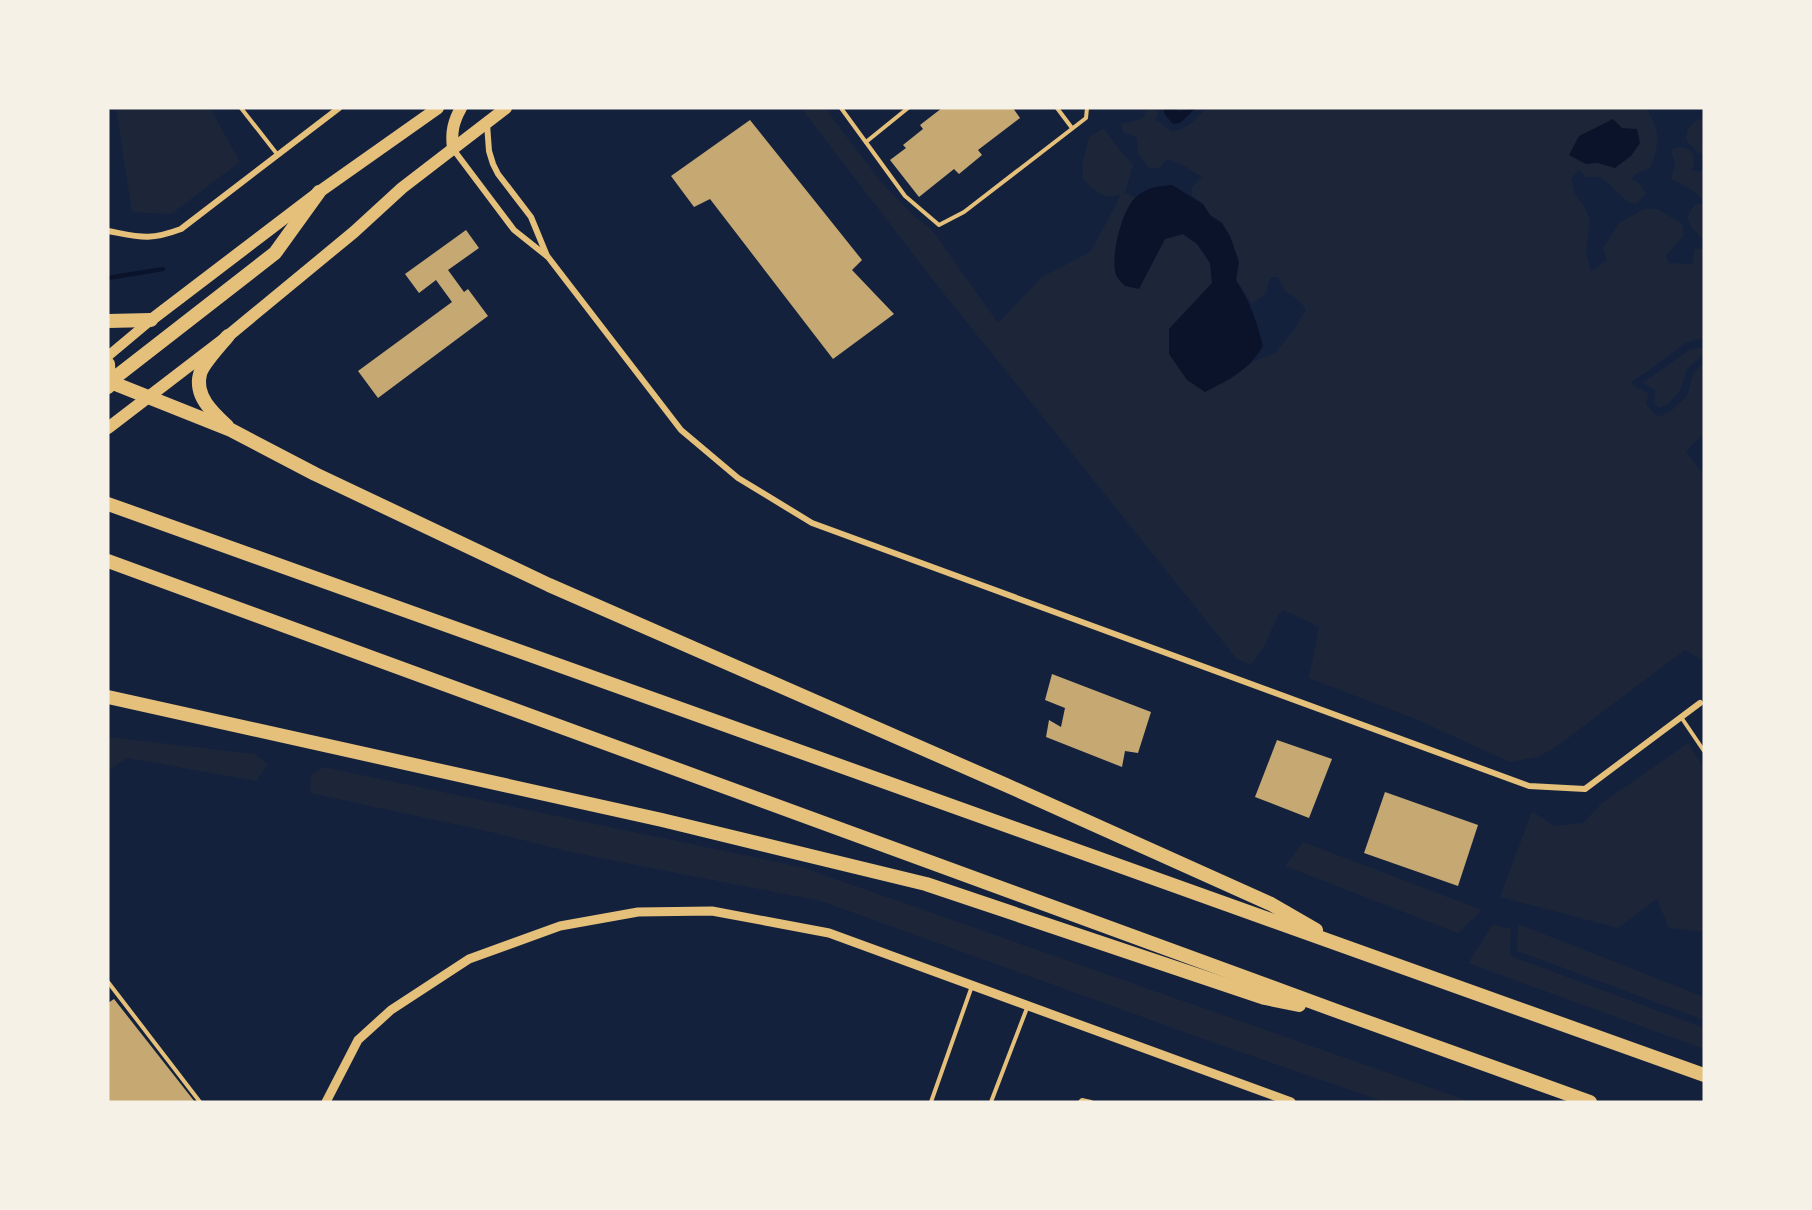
<svg xmlns="http://www.w3.org/2000/svg" width="1812" height="1210" font-family="'Fira Sans',sans-serif">
  <rect width="100%" height="100%" fill="#14213d"/>
  <g fill="#1d2539">
    <polygon points="116,108 210,108 240,162 171,214 132,212"/>
    <path d="M801 108H826L831 116 881 182 911 213 932 230 998 323 1042 277 1090 252 1117 203 1120 195C1103 200 1094 190 1083 179V161L1089 137 1104 128 1117 147 1133 165 1125 193 1135 197 1121 221 1153 261 1165 239 1183 234 1197 244 1210 263 1212 283 1169 329V354L1229 380 1254 361 1275 353 1294 330 1306 309 1298 300 1285 291 1278 277H1270L1266 293 1252 304 1236 280 1239 262 1230 236 1222 223 1210 215 1203 204 1192 196V187L1202 177 1181 164 1167 159 1160 168 1150 169 1138 154 1137 138 1123 132 1121 124 1141 119 1145 115V108H1154L1158 113 1155 120 1161 123 1172 132C1188 128 1196 120 1206 108H1650L1648 110C1650 117 1655 122 1656 129 1660 141 1655 158 1649 169 1642 171 1635 172 1632 179L1641 185 1646 194 1637 203H1629L1601 177H1585L1579 170 1571 179 1575 194 1585 207 1590 221 1586 252 1591 271 1607 260 1603 248 1619 223 1644 209H1658L1682 224 1684 235 1666 256 1668 263 1693 264 1694 249 1704 248V338L1685 343 1648 371 1631 382 1634 386 1649 393 1646 404 1658 417 1671 411 1687 396 1693 373 1704 363V433L1686 451 1704 476V661L1685 650 1564 741 1539 757 1510 762 1413 718 1309 678 1319 627 1284 610 1278 615 1265 645 1251 665 1237 659 933 280Z"/>
    <polygon points="1704,118 1704,155 1696,151 1686,140 1688,128 1697,120"/>
    <polygon points="1679,147 1688,149 1693,154 1694,163 1692,170 1698,172 1704,169 1704,201 1693,190 1671,179 1675,164 1671,150"/>
    <polygon points="1704,202 1704,238 1701,238 1693,229 1687,218 1694,205"/>
    <polygon points="1704,346 1704,354 1687,369 1680,391 1667,405 1659,408 1654,402 1655,390 1643,383 1689,350"/>
    <polygon points="108,737 255,754 268,765 256,781 127,758 108,771"/>
    <polygon points="1688,743 1704,768 1704,932 1669,928 1657,899 1618,928 1500,897 1532,811 1554,826 1583,823 1602,803"/>
    <polygon points="323,767 801,867 1471,1102 1385,1102 1209,1041 821,901 575,853 491,832 310,793 311,775"/>
    <polygon points="1303,842 1482,910 1458,933 1285,866"/>
    <polygon points="1493,924 1511,929 1510,952 1513,957 1704,1028 1704,1049 1468,963"/>
    <polygon points="1518,924 1704,997 1704,1020 1517,951"/>
  </g>
  <g fill="#0b132b">
    <polygon points="1163,108 1174,108 1179,111 1196,108 1180,123 1173,124 1165,115"/>
    <polygon points="1613,119 1622,128 1637,129 1640,143 1631,156 1615,168 1598,163 1586,164 1569,155 1579,136"/>
    <path d="M1172 185 1203 204 1210 215 1222 223 1230 236 1239 262 1236 280C1250 301 1257 322 1263 346 1249 370 1229 380 1205 392L1187 380 1169 354V329L1212 283 1210 263 1197 244 1183 234 1165 239 1139 289 1125 286C1122 283 1118 279 1116 275 1110 257 1122 208 1137 196 1148 187 1158 186 1172 185Z"/>
  </g>
  <g fill="none" stroke-linecap="round" stroke-linejoin="round">
    <polyline stroke="#0b132b" stroke-width="4.5" points="108,278 163,269"/>
  </g>
  <g fill="#c6a872">
    <polygon points="942,108 1013,108 1020,118 978,150 982,155 959,174 954,169 919,197 890,160 906,148 903,145 923,129 920,125"/>
    <polygon points="750,120 862,260 852,270 894,314 833,359 710,199 694,207 671,176"/>
    <polygon points="466,230 479,248 448,270 464,292 468,289 488,316 378,398 358,371 452,302 436,280 419,293 405,274"/>
    <polygon points="1052,674 1151,712 1138,753 1125,751 1122,767 1046,737 1049,720 1061,727 1065,708 1045,700"/>
    <polygon points="1277,740 1332,759 1309,818 1255,797"/>
    <polygon points="1385,792 1478,825 1458,886 1364,853"/>
    <polygon points="114,999 195,1102 108,1102 108,1003"/>
  </g>
  <g fill="none" stroke-linecap="round" stroke-linejoin="round">
    <g stroke="#e5c07b" stroke-width="4">
      <polyline points="241,108 277,154"/>
      <polyline points="841,108 905,196 939,225 964,212 1086,118 1087,108"/>
      <polyline points="1057,108 1072,128"/>
      <polyline points="866,142 908,108"/>
      <polyline points="1681,717 1704,751"/>
      <polyline points="108,982 200,1102"/>
      <polyline points="931,1102 972,986"/>
      <polyline points="991,1102 1027,1008"/>
      <polyline points="1080,1102 1082,1100 1091,1102"/>
    </g>
    <g stroke="#e5c07b" stroke-width="6">
      <polyline points="487,124 489,151 493,164 498,174 531,217 547,256"/>
      <polyline points="453,149 514,230 548,257 681,430 738,478 812,523 1529,786 1585,789 1700,703"/>
      <path d="M108 231C140 237 149 241 181 229L339 108"/>
    </g>
    <polyline stroke="#e5c07b" stroke-width="9" points="326,1102 358,1040 391,1010 469,959 560,926 638,912 712,911 829,933 1291,1102"/>
    <polyline stroke="#e5c07b" stroke-width="10" points="108,356 151,320"/>
    <g stroke="#e5c07b" stroke-width="12">
      <path d="M453 148C451 133 453 122 461 108"/>
      <polyline points="151,320 319,192 438,108"/>
      <polyline points="108,428 228,336 354,232 402,188 506,108"/>
    </g>
    <g stroke="#e5c07b" stroke-width="14">
      <polyline points="108,321 151,320"/>
      <polyline points="108,364 109,382 108,387"/>
      <polyline points="108,381 231,430 315,474 549,585 1006,785 1271,904 1316,930"/>
      <polyline points="108,383 275,253 319,192"/>
      <path d="M227 426C213 413 194 396 200 374 202 365 221 344 228 336"/>
      <polyline points="108,504 1704,1075"/>
      <polyline points="108,561 1345,1014 1590,1102"/>
      <polyline points="108,697 662,820 926,884 1265,998 1299,1005"/>
    </g>
  </g>
  <rect width="1812" height="1210" fill="none" stroke="#f6f1e7" stroke-width="219"/>
</svg>
